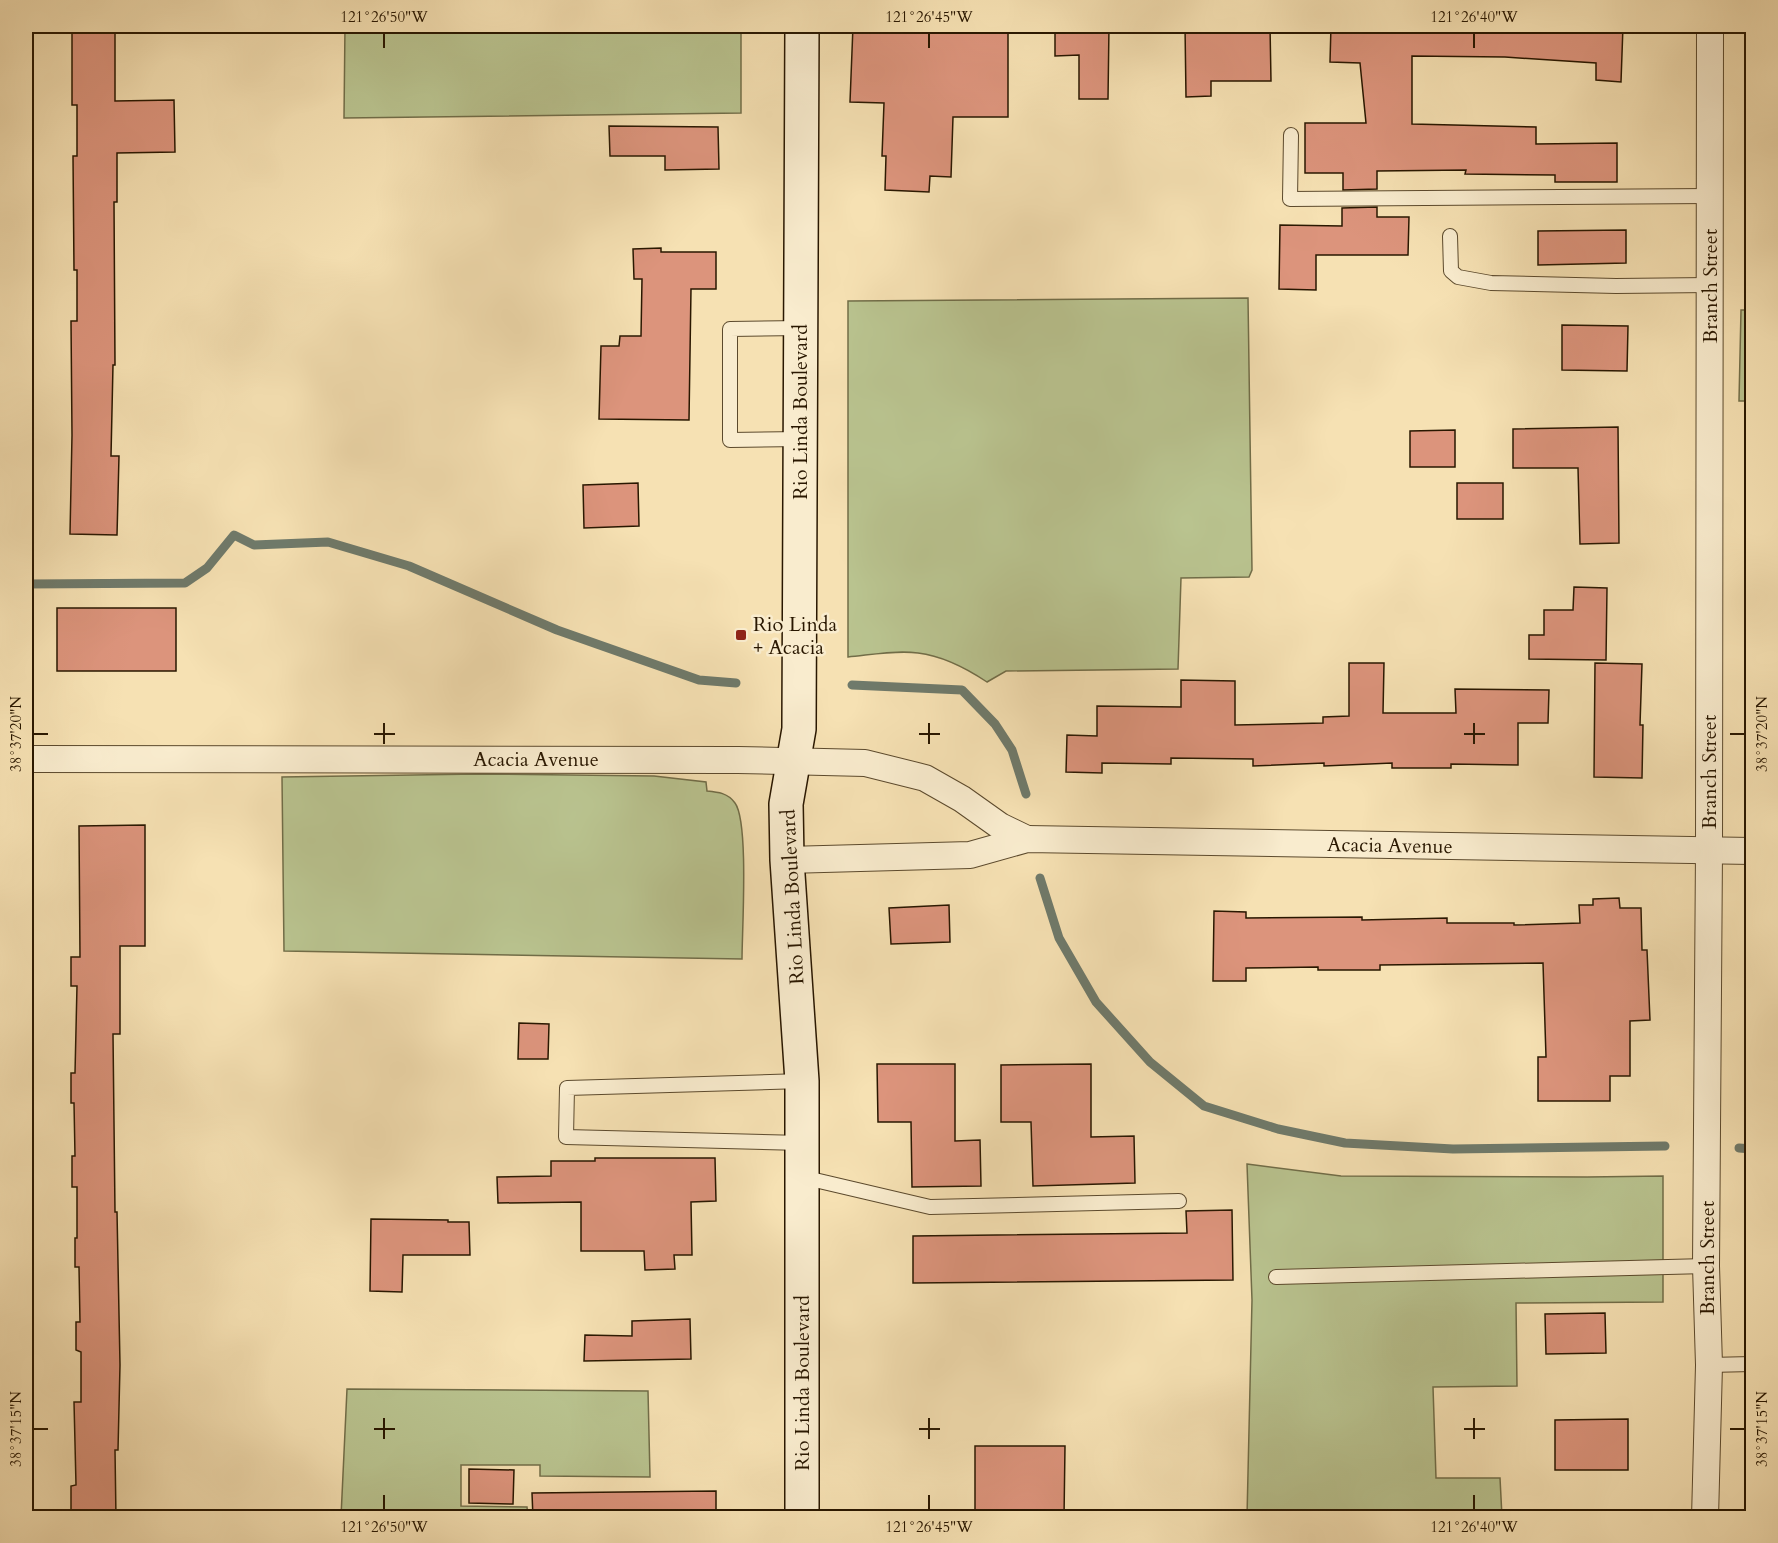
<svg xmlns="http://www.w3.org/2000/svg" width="1778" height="1543" font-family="Cardo,serif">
  <rect width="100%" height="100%" fill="#f6e1b3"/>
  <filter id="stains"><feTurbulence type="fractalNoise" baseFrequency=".00333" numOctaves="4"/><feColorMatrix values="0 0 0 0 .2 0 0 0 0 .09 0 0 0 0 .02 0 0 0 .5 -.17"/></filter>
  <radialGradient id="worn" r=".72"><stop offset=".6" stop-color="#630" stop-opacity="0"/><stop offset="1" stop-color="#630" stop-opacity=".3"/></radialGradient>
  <g fill="#b9c38f" stroke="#716d48" stroke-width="1.5">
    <polygon points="345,26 741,26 741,113 344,118"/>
    <path d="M1248 298 1252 570 1249 577 1181 578 1178 669 1006 671 987 682C966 668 943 656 918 653 895 650 870 655 848 657V301Z"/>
    <polygon points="1741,310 1752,310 1752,401 1739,401"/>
    <path d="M478 774 654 776 706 782 707 791C718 792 728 793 735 803 749 822 742 931 742 959L284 951 282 777Z"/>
    <polygon points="1247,1164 1341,1176 1587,1177 1663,1176 1663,1302 1516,1303 1517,1386 1433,1387 1436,1478 1500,1478 1502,1517 1247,1517 1252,1300"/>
    <polygon points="347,1389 648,1391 650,1477 540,1476 540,1465 461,1465 461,1506 527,1507 528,1517 341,1517"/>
  </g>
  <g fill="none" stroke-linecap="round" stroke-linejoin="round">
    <g stroke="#6f7a6b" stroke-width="9">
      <polyline points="26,584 185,583 207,568 234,535 254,545 328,542 409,566 557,630 699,680 736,683"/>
      <polyline points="852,685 962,690 995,724 1012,750 1026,794"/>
      <polyline points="1040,878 1059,938 1096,1002 1150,1062 1204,1106 1278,1129 1345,1143 1453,1149 1665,1146"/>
      <polyline points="1739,1148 1752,1149"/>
    </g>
  </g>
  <g fill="#dc947c" stroke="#291700" stroke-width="1.5">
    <polygon points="72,26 115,26 115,101 174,100 175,152 117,153 117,202 114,202 115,365 113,365 111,456 119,456 117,535 70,534 72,435 71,321 77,321 77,270 74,270 73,156 77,156 77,105 72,105"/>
    <polygon points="853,26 1008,26 1008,117 953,117 951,177 930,176 929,192 885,190 886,156 882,156 884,103 850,102"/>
    <polygon points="1055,26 1109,26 1108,99 1079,99 1079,55 1055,56"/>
    <polygon points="1185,26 1270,26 1271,81 1211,81 1211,96 1186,97"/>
    <polygon points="1331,26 1623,26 1621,82 1596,80 1596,63 1505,57 1412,56 1412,124 1536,127 1536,144 1617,143 1617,182 1555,182 1555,175 1465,174 1466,170 1377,171 1377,189 1343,190 1343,173 1305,173 1305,123 1366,123 1360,63 1330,62"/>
    <polygon points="609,126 718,127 719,169 665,170 665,156 610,156"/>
    <polygon points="1377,207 1377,217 1409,217 1408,255 1316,255 1316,290 1279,289 1280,225 1342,226 1342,208"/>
    <polygon points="1626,230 1626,263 1538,265 1538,231"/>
    <polygon points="661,248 661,252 716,252 716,289 691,289 689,420 599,419 601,346 619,346 620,336 641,336 642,279 634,279 633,249"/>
    <polygon points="1562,325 1628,326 1627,371 1562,370"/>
    <polygon points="1618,427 1619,543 1580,544 1578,468 1513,468 1513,429"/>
    <polygon points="1455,430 1455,467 1410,467 1410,431"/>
    <polygon points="638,483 639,526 584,528 583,485"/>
    <rect x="1457" y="483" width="46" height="36"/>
    <polygon points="1574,587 1607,588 1606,660 1529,659 1529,635 1544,635 1544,610 1573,610"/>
    <rect x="57" y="608" width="119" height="63"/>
    <polygon points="1349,663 1384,663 1383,713 1456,713 1455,689 1549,690 1548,723 1518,723 1518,765 1451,764 1451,768 1392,768 1392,763 1324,766 1324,763 1253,766 1253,759 1171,758 1171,764 1102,763 1102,773 1066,772 1067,735 1097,736 1097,706 1181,707 1181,680 1235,681 1235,725 1323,723 1323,717 1349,716"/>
    <polygon points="1595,663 1642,664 1640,725 1643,725 1642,778 1594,777"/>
    <polygon points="145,825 145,946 120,946 120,1034 113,1034 115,1212 117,1212 120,1365 118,1450 115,1450 116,1518 75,1518 75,1514 71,1514 71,1486 76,1485 74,1402 81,1402 81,1352 76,1350 76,1322 80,1322 79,1267 75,1267 75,1238 77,1238 77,1187 72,1187 72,1156 75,1156 74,1103 71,1103 71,1073 75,1073 77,986 71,986 71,957 80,957 79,826"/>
    <polygon points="1619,898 1620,908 1641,908 1642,950 1647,950 1650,1020 1630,1021 1630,1076 1610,1076 1610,1101 1538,1101 1538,1057 1546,1057 1543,963 1380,965 1380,970 1318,970 1318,967 1246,968 1246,981 1213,981 1214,911 1246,912 1246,918 1362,917 1362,920 1447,918 1447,923 1514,923 1514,925 1580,923 1579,905 1593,905 1593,899"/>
    <polygon points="949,905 950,942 891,944 889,908"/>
    <polygon points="519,1023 549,1024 548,1059 518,1059"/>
    <polygon points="877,1064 955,1064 955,1141 980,1140 981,1186 912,1187 911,1122 878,1122"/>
    <polygon points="1091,1064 1091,1137 1134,1136 1135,1183 1033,1186 1031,1122 1001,1122 1001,1065"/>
    <polygon points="595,1158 715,1158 716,1201 691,1202 692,1255 674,1255 675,1269 645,1270 644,1251 581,1251 581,1202 498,1203 497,1177 551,1176 551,1161 595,1161"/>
    <polygon points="1232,1210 1233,1280 913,1283 913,1236 1187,1233 1186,1211"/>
    <polygon points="371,1219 448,1220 448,1222 469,1222 470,1255 403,1255 402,1292 370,1291"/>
    <polygon points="1605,1313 1606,1353 1546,1354 1545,1314"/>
    <polygon points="690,1319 691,1359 584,1361 585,1335 632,1336 632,1321"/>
    <polygon points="1628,1419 1628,1470 1555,1470 1555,1420"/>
    <polygon points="975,1446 1065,1446 1064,1518 975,1518"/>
    <polygon points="469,1469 514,1470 513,1504 469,1503"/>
    <polygon points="716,1491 716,1518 533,1518 532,1493"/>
  </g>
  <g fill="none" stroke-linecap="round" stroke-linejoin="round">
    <g stroke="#5c4a2d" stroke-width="16">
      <g id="service">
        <polyline points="1291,135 1290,199 1710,196"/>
        <polyline points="1450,236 1451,271 1458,277 1491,283 1616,286 1710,285"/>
        <polyline points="801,328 730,329 730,440 801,439"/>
        <polyline points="802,1081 567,1088 566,1137 802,1143"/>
        <polyline points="802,1177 930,1207 1179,1201"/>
        <polyline points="1276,1277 1706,1266"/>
        <polyline points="1709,1365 1752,1364"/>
      </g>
    </g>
    <g stroke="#5c4a2d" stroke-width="28">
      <g id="minor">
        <polyline points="26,759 738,760 865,763 925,778 962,799 1000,826 1027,839"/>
        <polyline points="787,860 970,855 1027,839 1752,851"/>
        <polyline points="1705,1518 1709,1365 1706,1266 1709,851 1710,26"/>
      </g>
    </g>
    <g stroke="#291700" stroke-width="36">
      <polyline id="secondary" points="802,1518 802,1081 787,860 786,804 799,729 802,26"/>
    </g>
    <use href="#service" stroke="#f9ecce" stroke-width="14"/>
    <use href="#minor" stroke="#f9ecce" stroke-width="26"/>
    <use href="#secondary" stroke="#f9ecce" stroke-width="33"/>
  </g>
  <path fill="none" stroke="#291700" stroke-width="2" d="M384 33V48M929 33V48M1474 33V48M384 723V744M929 723V744M1474 723V744M33 734H48M374 734H395M919 734H940M1464 734H1485M1730 734H1745M384 1418V1439M929 1418V1439M1474 1418V1439M33 1429H48M374 1429H395M919 1429H940M1464 1429H1485M1730 1429H1745M384 1495V1510M929 1495V1510M1474 1495V1510"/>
  <rect fill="#8f2418" stroke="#f9ecce" stroke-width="2" x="735" y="629" width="12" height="12" rx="3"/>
  <g text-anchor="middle" stroke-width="5" stroke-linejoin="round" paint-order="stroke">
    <g font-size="20" fill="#291700" stroke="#f9ecce">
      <text transform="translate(1710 286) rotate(-90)" y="7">Branch Street</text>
      <text transform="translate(800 412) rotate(-90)" y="7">Rio Linda Boulevard</text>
      <text x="536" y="766">Acacia Avenue</text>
      <text transform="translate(1709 772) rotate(-90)" y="7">Branch Street</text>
      <text transform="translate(1390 845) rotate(1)" y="7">Acacia Avenue</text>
      <text transform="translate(792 897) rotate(-93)" y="7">Rio Linda Boulevard</text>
      <text transform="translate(1707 1258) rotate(-90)" y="7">Branch Street</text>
      <text transform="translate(802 1383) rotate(-90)" y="7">Rio Linda Boulevard</text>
    </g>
    <g font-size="20" fill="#291700" stroke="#f9ecce" text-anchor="start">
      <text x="753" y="631">Rio Linda<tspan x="753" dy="23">+ Acacia</tspan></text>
    </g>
  </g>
  <rect width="1778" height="1543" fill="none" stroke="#f6e1b3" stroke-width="66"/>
  <rect x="33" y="33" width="1712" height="1477" fill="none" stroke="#291700" stroke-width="2"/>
  <g font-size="15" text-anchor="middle" fill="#291700">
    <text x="384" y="22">121°26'50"W</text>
    <text x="929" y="22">121°26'45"W</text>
    <text x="1474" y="22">121°26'40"W</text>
    <text transform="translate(16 734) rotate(-90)" y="5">38°37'20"N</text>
    <text transform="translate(1762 734) rotate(-90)" y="5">38°37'20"N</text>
    <text transform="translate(16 1429) rotate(-90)" y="5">38°37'15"N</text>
    <text transform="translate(1762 1429) rotate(-90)" y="5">38°37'15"N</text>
    <text x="384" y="1532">121°26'50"W</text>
    <text x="929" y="1532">121°26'45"W</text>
    <text x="1474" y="1532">121°26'40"W</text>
  </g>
  <rect width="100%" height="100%" filter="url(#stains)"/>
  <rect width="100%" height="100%" fill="url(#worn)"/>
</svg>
